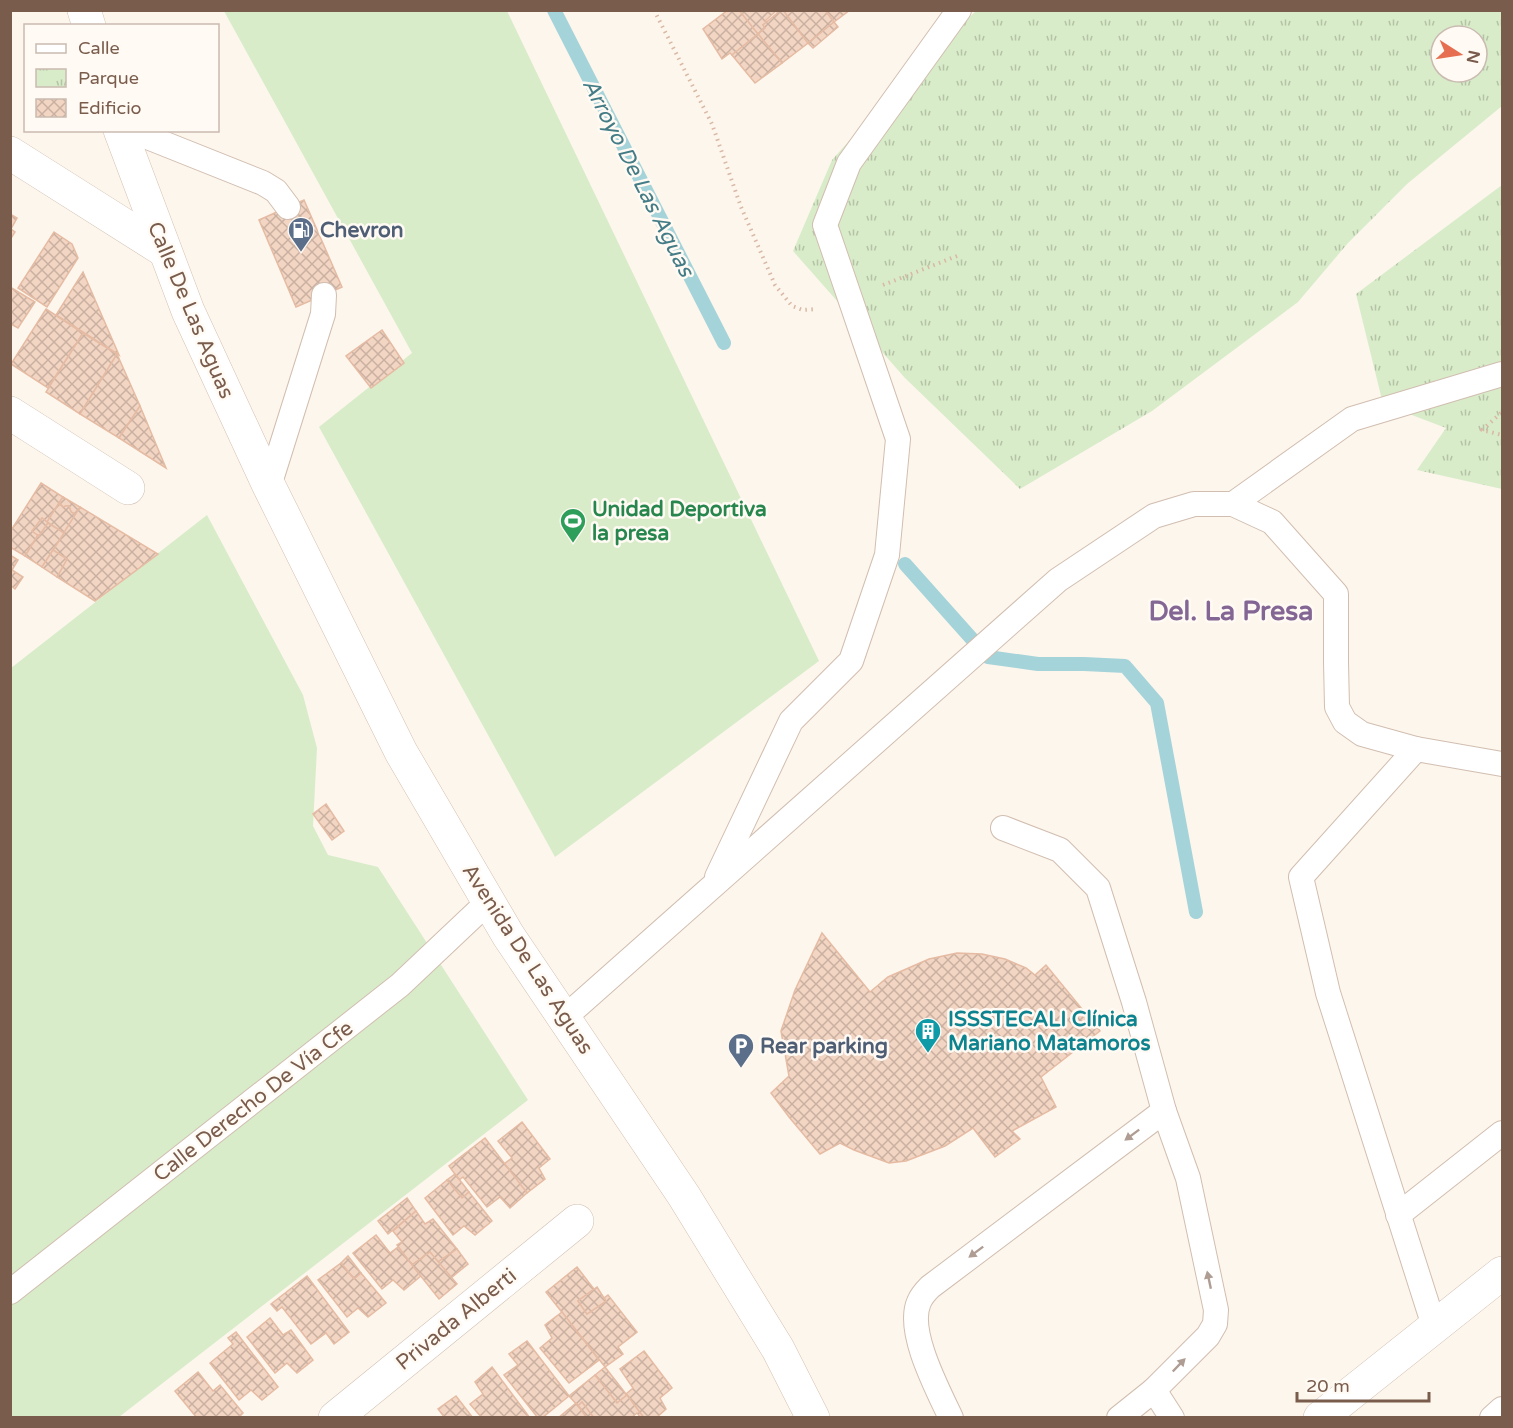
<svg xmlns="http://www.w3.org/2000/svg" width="1513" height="1428" font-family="'Varela Round',sans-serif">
  <defs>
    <pattern id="park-tufts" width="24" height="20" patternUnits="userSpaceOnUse" patternTransform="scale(1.5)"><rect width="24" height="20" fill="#d8ecc9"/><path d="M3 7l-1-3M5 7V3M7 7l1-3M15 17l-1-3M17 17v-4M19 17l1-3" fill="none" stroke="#b4c2a5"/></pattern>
    <pattern id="building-cross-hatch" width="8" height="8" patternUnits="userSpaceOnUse" patternTransform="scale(1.5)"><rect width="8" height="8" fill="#f3d5c3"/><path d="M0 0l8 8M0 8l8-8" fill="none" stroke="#cab0a1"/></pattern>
  </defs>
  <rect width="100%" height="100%" fill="#fdf6ec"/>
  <g fill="#d8ecc9">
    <polygon points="224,11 507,11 819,661 555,857 319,427 412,353"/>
    <polygon points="207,515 303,695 317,748 313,826 328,855 378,867 528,1100 119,1417 11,1418 11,668"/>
  </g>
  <g fill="url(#park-tufts)" fill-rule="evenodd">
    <path d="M976 11H1502V106L1407 184 1348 243 1298 302 1152 411 1020 489 905 378 793 251 832 160 915 67ZM1441 36H1477V72H1441Z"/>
    <polygon points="1502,185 1502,489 1417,470 1446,428 1383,404 1356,294"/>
  </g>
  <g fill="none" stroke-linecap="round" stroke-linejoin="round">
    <g stroke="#a5d3da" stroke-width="14">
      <polyline points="554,10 724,343"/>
      <polyline points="905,564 988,657 1038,664 1084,664 1125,666 1157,703 1196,912"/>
    </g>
  </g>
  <g fill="url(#building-cross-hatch)" stroke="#e6bba3" stroke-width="1.5">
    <polygon points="728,10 739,10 758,34 732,55 730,53 722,59 703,29"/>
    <polygon points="739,10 781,10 778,13 776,11 765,21 767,22 763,25 765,28 758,34"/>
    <polygon points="781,10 783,10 808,43 782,63 758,34 765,28 763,25"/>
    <polygon points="783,10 825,10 834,22 808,43"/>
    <polygon points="825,10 850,10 834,22"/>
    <polygon points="834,22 838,27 813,48 808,43"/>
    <polygon points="758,34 782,63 755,83 732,55"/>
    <polygon points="304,200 342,287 296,307 259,220"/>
    <polygon points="10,214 17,218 11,229 15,232 10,240"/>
    <polygon points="54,232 72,244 78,258 47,307 18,288"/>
    <polygon points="83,272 119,355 56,315"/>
    <polygon points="10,287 35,302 18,328 11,324 10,325"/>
    <polygon points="46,309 83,333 48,388 11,364"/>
    <polygon points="382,330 404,363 371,388 346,356"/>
    <polygon points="83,333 117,354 80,414 46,392"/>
    <polygon points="117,354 140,406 119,438 80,414"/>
    <polygon points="140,406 166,468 119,438"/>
    <polygon points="41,483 63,497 47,522 42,518 32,531 38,535 25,556 10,547 10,532"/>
    <polygon points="63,497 80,507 76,515 71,512 69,506 66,506 63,507 59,503"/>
    <polygon points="59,503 63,507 66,506 69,506 71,512 76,515 64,533 47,522"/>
    <polygon points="80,507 158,554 95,601 57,577 67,559 53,550"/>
    <polygon points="42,518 48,523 39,536 32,531"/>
    <polygon points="48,523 64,533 42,567 25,556 38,535 39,536"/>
    <polygon points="53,550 67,559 57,577 42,567"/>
    <polygon points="10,555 18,560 12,570 23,577 15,589 10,585"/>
    <polygon points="326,804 344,831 332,840 313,814"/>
    <polygon points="822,933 870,992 888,977 929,959 957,953 982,954 1005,959 1026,968 1035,975 1046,965 1100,1031 1041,1077 1056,1107 1012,1131 1020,1139 995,1157 973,1128 945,1146 906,1161 889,1163 854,1150 840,1143 820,1154 789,1117 771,1093 789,1076 781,1031 795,990"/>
    <polygon points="522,1122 550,1159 539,1168 545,1179 527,1193 504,1164 512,1158 498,1141"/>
    <polygon points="485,1138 527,1193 510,1208 500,1197 487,1207 463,1177 459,1180 449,1166"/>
    <polygon points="455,1174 469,1192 462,1198 447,1180"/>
    <polygon points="447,1180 462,1198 469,1192 492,1221 475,1235 464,1226 453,1235 425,1198"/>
    <polygon points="407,1198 416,1211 388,1234 378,1221"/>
    <polygon points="416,1211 425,1224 433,1219 457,1249 438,1262 430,1252 412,1265 397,1245 402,1242 393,1231"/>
    <polygon points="376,1235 390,1253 398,1247 421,1276 404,1290 393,1280 382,1289 353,1253"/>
    <polygon points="457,1249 468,1264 451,1278 438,1262"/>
    <polygon points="430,1252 457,1284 439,1299 412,1265"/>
    <polygon points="348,1256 361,1273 354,1279 341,1263"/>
    <polygon points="341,1263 354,1279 361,1273 386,1303 368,1317 358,1308 347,1317 318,1280"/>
    <polygon points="577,1267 594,1289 578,1301 587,1314 606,1301 604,1298 608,1295 637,1332 618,1347 623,1354 605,1367 546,1292"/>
    <polygon points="307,1276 349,1332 334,1344 326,1333 311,1344 282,1307 277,1311 271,1304"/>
    <polygon points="597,1287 606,1301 587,1314 578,1301"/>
    <polygon points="562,1312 599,1360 569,1383 540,1348 552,1338 545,1325"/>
    <polygon points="270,1318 283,1335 291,1330 313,1360 297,1373 287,1363 275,1373 247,1337"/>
    <polygon points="236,1332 278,1387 262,1400 251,1390 239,1400 210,1363 233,1344 228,1338"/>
    <polygon points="527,1341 569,1396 542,1418 538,1418 504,1375 518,1365 509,1354"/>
    <polygon points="644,1351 672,1388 660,1398 666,1409 656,1418 644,1418 627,1395 626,1394 633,1388 620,1369"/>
    <polygon points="492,1367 530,1418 482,1418 470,1404 483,1394 475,1382"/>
    <polygon points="605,1367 626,1394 627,1395 617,1403 595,1375"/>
    <polygon points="198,1372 213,1391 220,1385 243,1413 238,1418 197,1418 175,1391"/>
    <polygon points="595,1375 617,1403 627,1395 644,1418 641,1418 637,1413 631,1418 594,1418 582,1402 578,1406 569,1396"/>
    <polygon points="456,1396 473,1418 445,1418 438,1409"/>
    <polygon points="582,1402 594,1418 587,1418 578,1406"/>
    <polygon points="576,1403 587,1418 558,1418"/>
  </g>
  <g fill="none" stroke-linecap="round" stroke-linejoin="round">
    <g stroke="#d1beb0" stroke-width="26">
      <g id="service">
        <polyline points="130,130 263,183 276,191 288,207"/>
        <polyline points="269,486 323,314 324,295"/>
        <polyline points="1233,504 1352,419 1502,374"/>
        <polyline points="1003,828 1060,850 1098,888 1134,1002 1164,1111"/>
        <polyline points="717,877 791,721 851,661 887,555 898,439 825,225 849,163 959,10"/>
        <polyline points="564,1018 1058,580 1154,516 1194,504 1233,504 1272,522 1336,594 1336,662 1337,707 1345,722 1362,734 1416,749"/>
        <polyline points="1398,1215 1502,1133"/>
        <polyline points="10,1292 400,985 489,901"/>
        <polyline points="1434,1326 1328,993 1301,877 1416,749 1502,764"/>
        <polyline points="1154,1390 1172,1418"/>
        <path d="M951 1418C938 1390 906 1331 919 1302 921 1297 926 1291 930 1287L1164 1111 1188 1178 1216 1310 1215 1324 1208 1336 1154 1390 1119 1418"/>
        <polyline points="1492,1418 1502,1409"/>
      </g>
    </g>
    <g stroke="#d1beb0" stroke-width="34">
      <g id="minor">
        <polyline points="10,153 165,251"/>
        <polyline points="10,413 128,488"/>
        <polyline points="335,1418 577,1221"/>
      </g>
    </g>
    <g stroke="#d1beb0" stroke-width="34">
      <polyline id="tertiary" points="1320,1418 1502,1273"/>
    </g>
    <g stroke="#d6c0b0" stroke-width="34">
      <g id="secondary">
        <polyline points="84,10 89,26"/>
        <polyline points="120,130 188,311 269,486 401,752 508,935 684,1196 778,1349 813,1418"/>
      </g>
    </g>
    <g stroke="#d9b8a5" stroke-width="4" stroke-dasharray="1.5 4.5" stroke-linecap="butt">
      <polyline points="654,10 712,124 741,207 775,285 792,306 803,310 817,309"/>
      <polyline points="883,285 957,256"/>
      <polyline points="1501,413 1482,430 1502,435"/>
    </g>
    <use href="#service" stroke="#fff" stroke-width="24"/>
    <use href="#minor" stroke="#fff" stroke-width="33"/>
    <use href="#tertiary" stroke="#fff" stroke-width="33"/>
    <use href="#secondary" stroke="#fff" stroke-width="33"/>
  </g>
  <defs><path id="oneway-solid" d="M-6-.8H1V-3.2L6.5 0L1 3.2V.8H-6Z" transform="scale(1.5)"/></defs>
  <g fill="#af9d94">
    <use href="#oneway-solid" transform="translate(1132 1135) rotate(143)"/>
    <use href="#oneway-solid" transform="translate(976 1252) rotate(143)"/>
    <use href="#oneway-solid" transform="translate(1209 1280) rotate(-102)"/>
    <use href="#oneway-solid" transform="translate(1179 1365) rotate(-46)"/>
  </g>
  <defs>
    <g id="fuel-pin" transform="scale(1.35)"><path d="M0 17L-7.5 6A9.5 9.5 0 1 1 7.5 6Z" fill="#5c6f8a" stroke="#fffaf3"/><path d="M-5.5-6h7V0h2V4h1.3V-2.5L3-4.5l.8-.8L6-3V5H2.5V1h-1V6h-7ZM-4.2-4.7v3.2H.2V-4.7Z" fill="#fff"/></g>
    <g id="stadium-pin" transform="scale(1.35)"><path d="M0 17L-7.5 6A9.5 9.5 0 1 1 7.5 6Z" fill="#2e9e5b" stroke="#fffaf3"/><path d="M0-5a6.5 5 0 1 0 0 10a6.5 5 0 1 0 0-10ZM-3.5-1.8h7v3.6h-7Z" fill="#fff"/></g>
    <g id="building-pin" transform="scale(1.35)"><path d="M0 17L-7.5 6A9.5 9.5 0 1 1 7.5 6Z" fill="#0f9aa8" stroke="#fffaf3"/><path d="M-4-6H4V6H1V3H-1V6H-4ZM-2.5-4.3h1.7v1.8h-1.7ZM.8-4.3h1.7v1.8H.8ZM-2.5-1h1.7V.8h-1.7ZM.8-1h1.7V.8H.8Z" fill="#fff"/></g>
    <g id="parking-pin" transform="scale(1.35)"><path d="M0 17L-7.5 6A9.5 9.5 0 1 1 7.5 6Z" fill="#5c6f8a" stroke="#fffaf3"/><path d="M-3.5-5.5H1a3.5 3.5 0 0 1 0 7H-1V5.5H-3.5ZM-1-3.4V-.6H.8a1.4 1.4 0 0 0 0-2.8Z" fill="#fff"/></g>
  </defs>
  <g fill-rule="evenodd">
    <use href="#fuel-pin" x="301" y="230"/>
    <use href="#stadium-pin" x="573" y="521"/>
    <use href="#building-pin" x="928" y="1031"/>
    <use href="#parking-pin" x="741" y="1046"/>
  </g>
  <g text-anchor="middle" stroke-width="5" stroke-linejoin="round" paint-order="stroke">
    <g font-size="21" font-weight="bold" fill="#4e5e75" stroke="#fffaf3" text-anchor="start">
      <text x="320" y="237">Chevron</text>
      <text x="760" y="1053">Rear parking</text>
    </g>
    <g font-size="21" fill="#7a5c4d" stroke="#fffaf3">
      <text transform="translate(191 310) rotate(67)" y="7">Calle De Las Aguas</text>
      <text transform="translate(528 959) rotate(57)" y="7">Avenida De Las Aguas</text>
      <text transform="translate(253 1101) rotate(-38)" y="7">Calle Derecho De Vía Cfe</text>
      <text transform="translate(456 1319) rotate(-39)" y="7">Privada Alberti</text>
    </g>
    <g font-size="21" font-weight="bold" fill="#27864d" stroke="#fffaf3" text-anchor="start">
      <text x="592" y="516">Unidad Deportiva<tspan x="592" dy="24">la presa</tspan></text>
    </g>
    <g font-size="21" font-weight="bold" fill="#0d838f" stroke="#fffaf3" text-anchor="start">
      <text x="948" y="1026">ISSSTECALI Clínica<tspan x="948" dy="24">Mariano Matamoros</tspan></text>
    </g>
    <g font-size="22" font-style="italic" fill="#437c86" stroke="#fffaf3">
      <text transform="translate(639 177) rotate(63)" y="8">Arroyo De Las Aguas</text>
    </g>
    <g font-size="27" font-weight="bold" fill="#846695" stroke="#fffaf3">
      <text x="1231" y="620">Del. La Presa</text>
    </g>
  </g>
  <rect width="1513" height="1428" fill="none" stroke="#7a5c4d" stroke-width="24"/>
  <rect x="24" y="24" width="195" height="108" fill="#fffaf3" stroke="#cabbb1" stroke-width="1.5"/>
  <rect x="36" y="44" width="30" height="9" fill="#ffffff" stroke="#cabbb1" stroke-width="1.5"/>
  <text x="78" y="54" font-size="18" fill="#7a5c4d">Calle</text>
  <rect x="36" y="69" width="30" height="18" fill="url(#park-tufts)" stroke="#cabbb1" stroke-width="1.5"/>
  <text x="78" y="84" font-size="18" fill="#7a5c4d">Parque</text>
  <rect x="36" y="99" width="30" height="18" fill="url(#building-cross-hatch)" stroke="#cabbb1" stroke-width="1.5"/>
  <text x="78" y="114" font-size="18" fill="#7a5c4d">Edificio</text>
  <g transform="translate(1459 54) rotate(102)"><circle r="28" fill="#fffaf3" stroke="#cabbb1" stroke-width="1.5"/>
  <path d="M0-4.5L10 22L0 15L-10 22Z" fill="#e76f51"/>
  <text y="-9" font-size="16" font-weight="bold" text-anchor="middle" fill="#7a5c4d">N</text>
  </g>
  <path d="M1297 1392v9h132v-9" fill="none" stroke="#7a5c4d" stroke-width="3"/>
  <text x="1306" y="1392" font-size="18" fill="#7a5c4d" stroke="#fffaf3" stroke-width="4.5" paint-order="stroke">20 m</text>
</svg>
